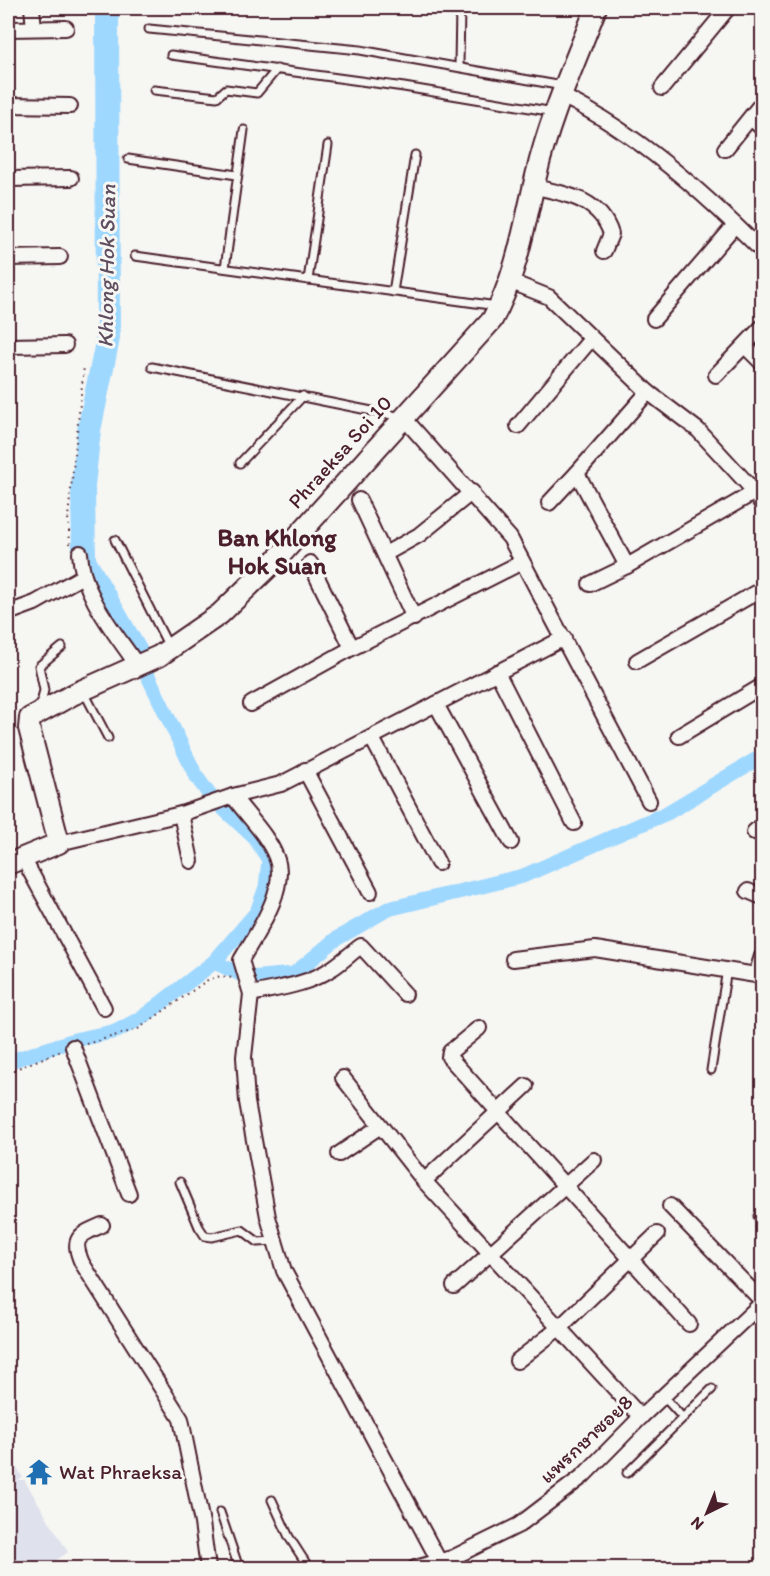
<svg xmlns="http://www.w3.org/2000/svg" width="770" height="1576" font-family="Itim,'Playpen Sans Thai',sans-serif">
  <rect width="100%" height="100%" fill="#f6f6f2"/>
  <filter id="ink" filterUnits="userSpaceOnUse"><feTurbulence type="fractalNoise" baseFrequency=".0167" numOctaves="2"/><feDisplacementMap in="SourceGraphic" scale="12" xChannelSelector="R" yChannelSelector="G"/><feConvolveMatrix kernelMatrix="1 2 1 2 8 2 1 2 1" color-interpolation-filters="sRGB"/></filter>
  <g filter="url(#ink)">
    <polygon fill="#dfe1ed" points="8,1453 68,1552 45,1568 8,1568"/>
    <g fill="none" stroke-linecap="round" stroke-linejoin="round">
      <g stroke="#9fd8ff" stroke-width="15">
        <polyline points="214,962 249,978 294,974 336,939 388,909 523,876 667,813 762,756"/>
        <polyline points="8,1062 74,1040 117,1031 143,1017 214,962 257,912 266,887 269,860 255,838 211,797 196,776 147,674"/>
      </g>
      <polyline stroke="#9fd8ff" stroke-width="24" points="107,8 108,338 89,430 83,486 84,561 137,654"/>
      <g stroke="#4a1f2b" stroke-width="11">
        <g id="lane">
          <polyline points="149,29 360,50 563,86"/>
          <polyline points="171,55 404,87 554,112"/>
          <polyline points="459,65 460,8"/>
          <polyline points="154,90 217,97 226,89 257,93 277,69"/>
          <polyline points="128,159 237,175"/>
          <polyline points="135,256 497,306"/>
          <polyline points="225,268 244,130"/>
          <polyline points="308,280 328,145"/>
          <polyline points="393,292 415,155"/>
          <polyline points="152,367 402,417"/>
          <polyline points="240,463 303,396"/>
          <polyline points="115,540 169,647"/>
          <polyline points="84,692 108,738"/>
          <polyline points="40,709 44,690 39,666 62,647"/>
          <polyline points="711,1070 727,969"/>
          <polyline points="180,1182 199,1227 205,1236 212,1237 242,1230 258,1242 275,1241"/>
          <polyline points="758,1216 762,1221"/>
          <polyline points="663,1396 683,1418"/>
          <polyline points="627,1473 712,1389"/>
          <polyline points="272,1500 289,1537 309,1568"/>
          <polyline points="220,1512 239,1568"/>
        </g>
      </g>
      <g stroke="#4a1f2b" stroke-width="18">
        <g id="street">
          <polyline points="32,8 34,28"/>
          <polyline points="8,29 66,28"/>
          <polyline points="662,88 728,8"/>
          <path d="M562 96C637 133 703 192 762 251"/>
          <polyline points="8,105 70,106"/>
          <polyline points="751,118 762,128"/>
          <polyline points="725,149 762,103"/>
          <polyline points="8,179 71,178"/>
          <path d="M535 187C567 194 600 199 611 234L604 251"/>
          <polyline points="8,258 60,257"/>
          <polyline points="509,281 549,297 648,392 698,430 755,492 762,505"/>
          <polyline points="654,319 735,225"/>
          <polyline points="8,346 65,345"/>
          <polyline points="745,346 762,363"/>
          <polyline points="716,375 762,327"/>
          <polyline points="648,392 577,473 627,566 755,492"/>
          <polyline points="403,417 510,538 649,801"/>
          <polyline points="518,426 591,339"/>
          <polyline points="359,500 414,618"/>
          <polyline points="549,503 577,473"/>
          <path d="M80 553C82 595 114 631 137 665"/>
          <polyline points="385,554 419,535 472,492"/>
          <polyline points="310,563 352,648"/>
          <polyline points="590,584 627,566"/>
          <polyline points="8,613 35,603 83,576"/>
          <polyline points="637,661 762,589"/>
          <polyline points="497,672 574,823"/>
          <polyline points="251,704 352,648 522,562"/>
          <polyline points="436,704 511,842"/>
          <polyline points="679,736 762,686"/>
          <polyline points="372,738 438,863"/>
          <polyline points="305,770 370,892"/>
          <polyline points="181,814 191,861"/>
          <polyline points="754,832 762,825"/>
          <polyline points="59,843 181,814 233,796"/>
          <polyline points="23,858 104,1008"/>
          <polyline points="748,891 762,897"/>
          <polyline points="513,959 595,949 762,976"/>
          <polyline points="756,975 762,956"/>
          <path d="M251 994C279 988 307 985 331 969 342 962 351 953 361 946L405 994"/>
          <polyline points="479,1028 450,1052 449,1057 689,1324"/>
          <polyline points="73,1047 129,1194"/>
          <polyline points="343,1078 424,1181 641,1417"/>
          <polyline points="339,1154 379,1127"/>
          <polyline points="424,1181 526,1086"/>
          <polyline points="670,1206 762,1301"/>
          <path d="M102 1225C79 1235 71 1238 82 1263L181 1419 202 1523 208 1568"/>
          <polyline points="454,1286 594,1160"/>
          <polyline points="517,1361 559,1328 657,1234"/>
          <path d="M439 1561 284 1271 268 1217 247 1102 244 1057 251 994 241 960C256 934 289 888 276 857 267 834 247 816 233 796L281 784 564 638"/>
          <polyline points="415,1568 452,1558 519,1525 583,1476 641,1417 762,1303"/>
        </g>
      </g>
      <g stroke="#4a1f2b" stroke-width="24">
        <path id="secondary" d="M8 864 59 843 29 728 30 718 74 694 159 656 220 614 276 560 492 320C517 275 524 226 536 176 549 119 575 62 596 8"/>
      </g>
      <g stroke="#4a1f2b" stroke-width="2" stroke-dasharray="1.5 4.5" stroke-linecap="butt">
        <polyline points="70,544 68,517 84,366"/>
        <polyline points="86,1044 138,1029 209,979 221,976 233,978"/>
        <polyline points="8,1072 61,1051"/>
      </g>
      <use href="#lane" stroke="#f6f6f2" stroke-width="7"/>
      <use href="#street" stroke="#f6f6f2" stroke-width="14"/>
      <use href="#secondary" stroke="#f6f6f2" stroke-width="20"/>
    </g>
  </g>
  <defs>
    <g id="temple-bare" transform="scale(2.07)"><path d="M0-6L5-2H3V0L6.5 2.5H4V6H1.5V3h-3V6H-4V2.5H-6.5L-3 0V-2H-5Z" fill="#1f6fb2" stroke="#f6f6f2" stroke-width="2.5" paint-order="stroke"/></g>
  </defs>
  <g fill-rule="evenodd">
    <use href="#temple-bare" x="39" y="1472"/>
  </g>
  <g text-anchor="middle" stroke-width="6" stroke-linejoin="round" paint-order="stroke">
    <g font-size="21" fill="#4a1f2b" stroke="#f6f6f2">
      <text transform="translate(340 452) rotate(-48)" y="7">Phraeksa Soi 10</text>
      <text transform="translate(586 1439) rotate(-43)" y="7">แพรกษาซอย8</text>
    </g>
    <g font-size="21" fill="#4a1f2b" stroke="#f6f6f2" text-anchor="start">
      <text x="59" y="1479">Wat Phraeksa</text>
    </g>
    <g font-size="22" font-style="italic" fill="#5f4d60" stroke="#f6f6f2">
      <text transform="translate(106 266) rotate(-89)" y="8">Khlong Hok Suan</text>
    </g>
    <g font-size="24" font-weight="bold" fill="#4a1f2b" stroke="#f6f6f2">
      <text x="277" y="546">Ban Khlong<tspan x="277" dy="28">Hok Suan</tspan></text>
    </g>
  </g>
  <rect width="770" height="1576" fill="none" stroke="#f6f6f2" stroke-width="30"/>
  <rect x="15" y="15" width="740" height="1546" fill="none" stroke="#4a1f2b" stroke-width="2" filter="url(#ink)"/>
  <g transform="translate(707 1513) rotate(223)" stroke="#f6f6f2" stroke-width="4.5" paint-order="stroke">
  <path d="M0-4.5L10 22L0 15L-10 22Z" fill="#4a1f2b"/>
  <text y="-9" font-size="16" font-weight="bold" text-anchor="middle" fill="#4a1f2b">N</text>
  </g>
</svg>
